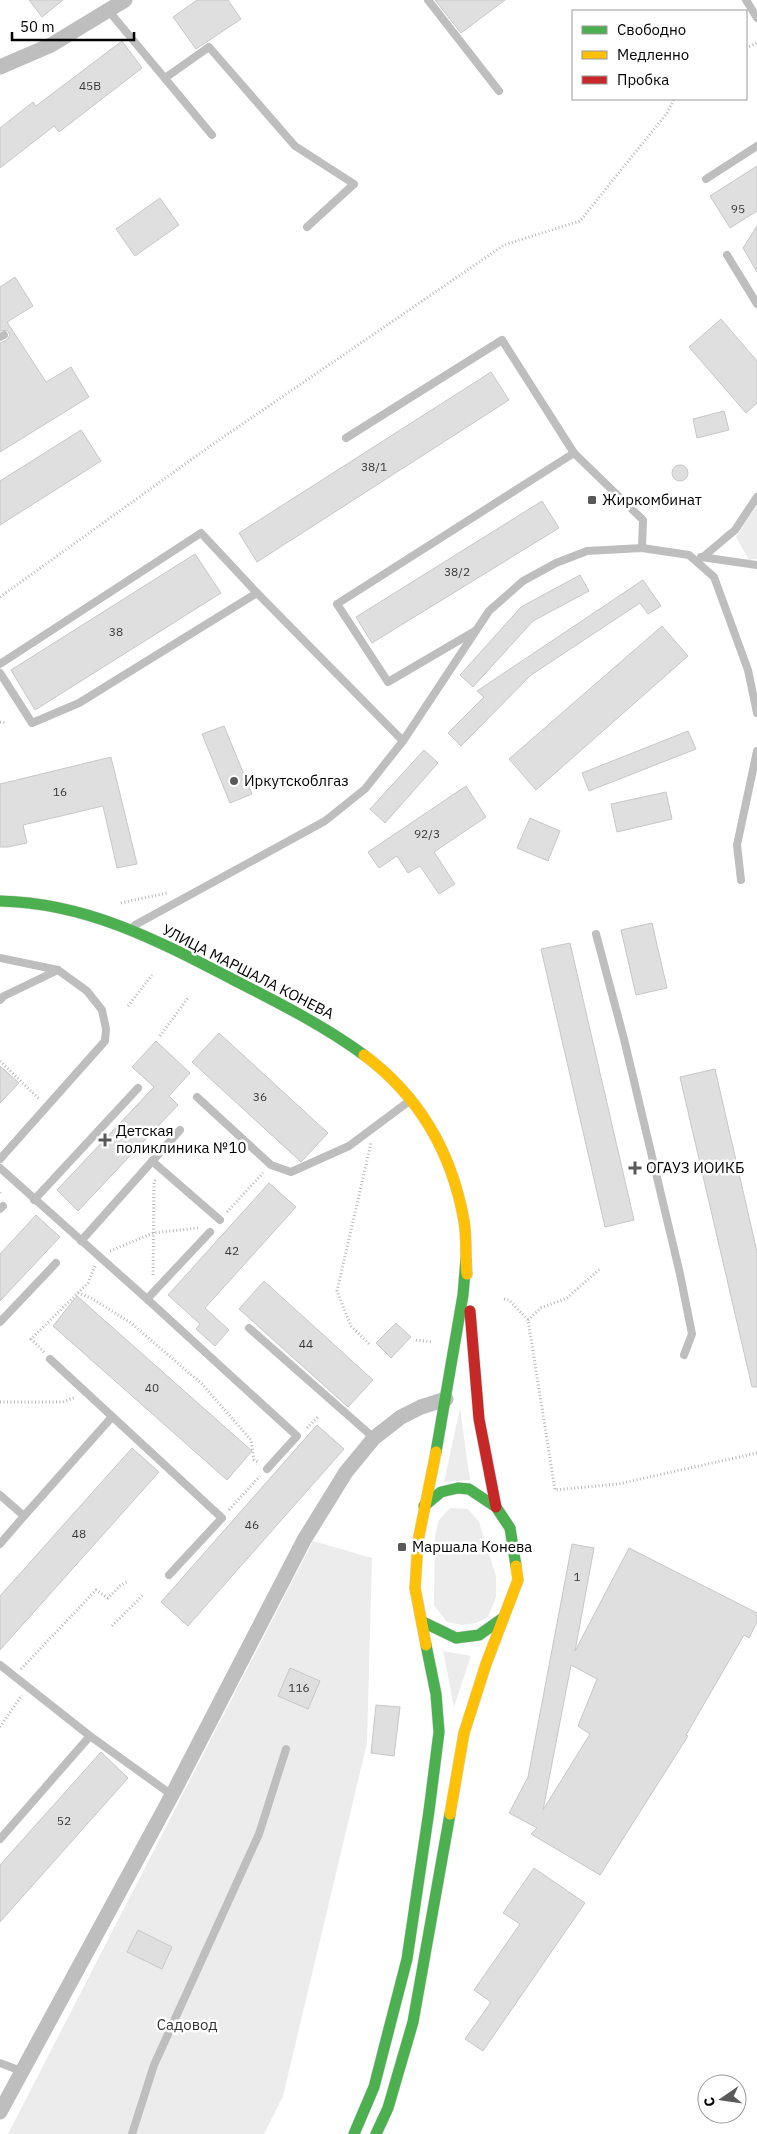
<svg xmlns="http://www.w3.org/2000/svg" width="757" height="2134" font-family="'IBM Plex Sans',sans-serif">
  <rect width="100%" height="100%" fill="#fff"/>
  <g fill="#ececec">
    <polygon points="757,505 757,559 749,560 736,537"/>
    <polygon points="460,1408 470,1480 444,1482"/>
    <polygon points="450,1508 468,1509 479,1522 496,1576 496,1597 488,1617 476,1623 462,1625 447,1622 434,1605 435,1536 439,1520"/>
    <polygon points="313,1541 372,1558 367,1743 283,2096 264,2134 8,2134"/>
    <polygon points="443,1651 471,1656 454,1707"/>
  </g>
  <g fill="#dfdfdf" stroke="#c7c7c7" fill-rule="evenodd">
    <polygon points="29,0 63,0 42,17"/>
    <polygon points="197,0 228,0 241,19 196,49 173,17"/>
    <polygon points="435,0 505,0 461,33"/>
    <polygon points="122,41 142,68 59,132 54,126 0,168 0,128 33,102 36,106"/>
    <polygon points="757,166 757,211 730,228 710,196"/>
    <polygon points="160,198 179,225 135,256 116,229"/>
    <polygon points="757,226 757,272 743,248"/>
    <polygon points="15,277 33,306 7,322 46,382 71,367 89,397 0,452 0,343 7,340 10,335 7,330 0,331 0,287"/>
    <polygon points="721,319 757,361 757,403 746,413 689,347"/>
    <polygon points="491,372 509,400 257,562 239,533"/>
    <polygon points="724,411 729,430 697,438 693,419"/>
    <polygon points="81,430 101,461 0,525 0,481"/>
    <circle cx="680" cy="473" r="8"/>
    <polygon points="542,501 559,528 372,643 356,617"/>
    <polygon points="195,554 221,593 35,710 11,670"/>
    <polygon points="580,575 589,591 533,621 473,687 460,675 521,607"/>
    <polygon points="643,580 661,606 648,614 640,603 531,675 461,746 448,733 484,697 477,691"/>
    <polygon points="662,626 688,656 536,790 509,759"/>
    <polygon points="224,726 252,794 230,803 202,734"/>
    <polygon points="688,731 696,749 589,791 582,773"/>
    <polygon points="424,750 438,763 385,823 370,809"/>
    <polygon points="111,757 137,864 117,868 103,806 23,825 27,843 8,847 0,847 0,784"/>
    <polygon points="466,786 486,817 434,852 455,884 439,894 420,866 408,873 397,856 379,868 368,852"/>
    <polygon points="666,792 672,819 617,832 611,804"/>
    <polygon points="530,818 560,831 548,861 517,848"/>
    <polygon points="652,923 667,988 636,995 621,930"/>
    <polygon points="570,943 634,1220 605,1227 541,949"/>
    <polygon points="219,1033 328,1133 302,1161 301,1162 192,1062"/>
    <polygon points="156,1041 190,1073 169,1096 178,1105 78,1211 57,1190 154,1087 132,1067"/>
    <polygon points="0,1066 19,1083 0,1103"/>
    <polygon points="715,1069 757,1252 757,1387 752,1387 680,1077"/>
    <polygon points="269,1183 296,1207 205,1308 229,1330 215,1346 196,1329 200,1324 168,1295"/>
    <polygon points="36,1215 60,1237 0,1301 0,1254"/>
    <polygon points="264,1281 373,1380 348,1407 239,1309"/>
    <polygon points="77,1296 252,1451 227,1480 53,1326"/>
    <polygon points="396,1323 411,1337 391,1358 376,1343"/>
    <polygon points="317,1425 344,1449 188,1626 161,1602"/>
    <polygon points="132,1448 159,1472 0,1650 0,1596"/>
    <path d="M572 1544 594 1548 575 1651 629 1548 757 1613V1622L749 1638 744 1635 686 1735 688 1736 600 1875 531 1834 537 1828 509 1813 528 1777ZM571 1665 597 1679 578 1726 590 1734 543 1810Z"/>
    <polygon points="290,1668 320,1681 308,1709 278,1696"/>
    <polygon points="376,1705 400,1707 394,1756 371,1753"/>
    <polygon points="101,1752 128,1778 0,1922 0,1865"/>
    <polygon points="534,1868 585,1903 483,2051 465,2039 491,2002 474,1990 520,1924 503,1913"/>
    <polygon points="138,1930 172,1947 162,1969 127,1952"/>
  </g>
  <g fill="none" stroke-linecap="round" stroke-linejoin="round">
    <g stroke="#dbdbdb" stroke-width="12">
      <g id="fast">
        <path d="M0 901C87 903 157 940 232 979 277 1002 323 1025 364 1055"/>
        <polyline points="436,1452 463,1295 466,1259"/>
        <polyline points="424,1506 441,1492 458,1488 469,1489 496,1507 510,1528 516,1566"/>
        <polyline points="423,1622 456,1638 479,1635 503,1618"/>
        <polyline points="354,2134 374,2087 407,1959 429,1811 439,1732 436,1694 426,1645"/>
        <polyline points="376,2134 388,2108 413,2022 450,1814"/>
      </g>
    </g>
    <g stroke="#dbdbdb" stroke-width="12">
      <g id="slow">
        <path d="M364 1055C419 1096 452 1153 464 1221 467 1238 465 1256 467 1274"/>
        <polyline points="426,1645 415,1588 418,1541 436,1452"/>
        <polyline points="450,1814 464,1733 486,1664 518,1580 516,1566"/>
      </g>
    </g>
    <g stroke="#dbdbdb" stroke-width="12">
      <polyline id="jam" points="470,1311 479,1419 496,1507"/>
    </g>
    <g stroke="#b9b9b9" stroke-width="3" stroke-dasharray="1 2.5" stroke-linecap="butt">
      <polyline points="746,48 757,43"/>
      <polyline points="0,597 206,449 504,245 580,221 667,113 674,99"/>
      <polyline points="0,722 6,723"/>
      <polyline points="121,903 167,893"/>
      <polyline points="128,1006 152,975"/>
      <polyline points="160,1036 188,998"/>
      <polyline points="0,1061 39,1099"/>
      <polyline points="0,1193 1,1191"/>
      <polyline points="227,1212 263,1173"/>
      <polyline points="110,1251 153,1233 198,1228"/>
      <polyline points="153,1275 154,1182 156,1179"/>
      <polyline points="78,1293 91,1298 131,1323 202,1384 251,1440 254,1460 258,1462"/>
      <polyline points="504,1299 509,1300 528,1320 555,1490 618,1484 757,1453"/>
      <polyline points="528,1320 541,1308 567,1298 601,1268"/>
      <polyline points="416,1340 433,1342"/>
      <polyline points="369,1344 351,1326 337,1291 371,1143"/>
      <polyline points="44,1352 31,1339 88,1283 95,1266"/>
      <polyline points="0,1402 63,1402 76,1397"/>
      <polyline points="307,1428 318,1417"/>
      <polyline points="229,1510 260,1476"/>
      <polyline points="112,1626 144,1594"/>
      <polyline points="21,1669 96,1590 108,1598 120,1586 128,1581"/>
      <polyline points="0,1727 22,1695"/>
    </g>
    <g stroke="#bebebe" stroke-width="8">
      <polyline points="428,0 499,91"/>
      <polyline points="746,0 757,18"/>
      <polyline points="108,10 212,135"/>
      <polyline points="165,78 209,47 295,146 354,184 307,227"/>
      <polyline points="706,179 757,146"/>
      <polyline points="727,255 757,304"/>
      <polyline points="0,337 4,335"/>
      <polyline points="346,438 502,340 574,453"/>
      <polyline points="701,557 757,565"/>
      <polyline points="703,557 735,530 757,497"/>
      <polyline points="475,631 388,682 337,604 574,453 643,520 642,548"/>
      <polyline points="0,664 201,533 257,593 403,741"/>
      <polyline points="0,673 32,723 79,703 257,593"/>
      <polyline points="741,880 737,845 757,751"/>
      <polyline points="135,925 325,821 365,789 403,741 489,611 523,581 556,563 587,551 642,548 689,555 714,577 748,670 757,713"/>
      <polyline points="596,934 624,1039 680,1274 692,1334 684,1355"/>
      <polyline points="0,958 58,970 87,991 102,1010 106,1029 105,1041 0,1159"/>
      <polyline points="0,1000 4,996 58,970"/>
      <polyline points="197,1097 271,1165 291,1172 349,1146 408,1102"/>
      <polyline points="152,1161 220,1220"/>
      <polyline points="0,1168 147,1299 297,1436 267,1469"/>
      <polyline points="34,1200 138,1088"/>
      <polyline points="0,1209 3,1206"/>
      <polyline points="81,1241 180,1130"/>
      <polyline points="147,1299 210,1232"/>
      <polyline points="0,1322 56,1263"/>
      <polyline points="249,1328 374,1438"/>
      <polyline points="50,1359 222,1518 169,1575"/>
      <polyline points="0,1495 24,1516 0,1544"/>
      <polyline points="24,1516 111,1418"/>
      <polyline points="0,1665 90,1736 172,1795"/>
      <polyline points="0,1839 90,1736"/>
      <polyline points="0,2063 21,2071"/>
      <polyline points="132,2134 154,2065 259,1834 286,1749"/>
    </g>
    <g stroke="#bebebe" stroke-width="15">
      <polyline points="0,67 51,45 125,0"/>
      <polyline points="0,2112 172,1795 304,1540 346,1472 374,1438 401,1417 421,1407 446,1399"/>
    </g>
    <use href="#fast" stroke="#4caf50" stroke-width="11"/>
    <use href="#slow" stroke="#ffc107" stroke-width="11"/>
    <use href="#jam" stroke="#c62828" stroke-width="11"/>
  </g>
  <g fill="#595959" stroke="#fff" stroke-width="2">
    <rect x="587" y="495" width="10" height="10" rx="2.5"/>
    <circle cx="234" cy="781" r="5"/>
    <path d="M102.5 1132.5h5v5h5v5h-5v5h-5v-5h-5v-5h5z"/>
    <path d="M632.5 1160.5h5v5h5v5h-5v5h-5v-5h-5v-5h5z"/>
    <rect x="397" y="1542" width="10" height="10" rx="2.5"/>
  </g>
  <g text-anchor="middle" stroke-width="5" stroke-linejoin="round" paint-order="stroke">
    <g font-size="12" fill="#383838">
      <text x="90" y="90">45В</text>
      <text x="738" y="213">95</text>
      <text x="374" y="471">38/1</text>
      <text x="457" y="576">38/2</text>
      <text x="116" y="636">38</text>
      <text x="60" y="796">16</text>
      <text x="427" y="838">92/3</text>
      <text x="260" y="1101">36</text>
      <text x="232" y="1255">42</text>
      <text x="306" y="1348">44</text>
      <text x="152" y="1392">40</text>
      <text x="252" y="1529">46</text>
      <text x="79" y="1538">48</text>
      <text x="577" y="1581">1</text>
      <text x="299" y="1692">116</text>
      <text x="64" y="1825">52</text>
    </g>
    <g font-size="15" fill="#000" stroke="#fff" text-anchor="start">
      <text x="602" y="505">Жиркомбинат</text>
      <text x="244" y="786">Иркутскоблгаз</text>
      <text x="116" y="1136">Детская<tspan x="116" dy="17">поликлиника №10</tspan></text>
      <text x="646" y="1173">ОГАУЗ ИОИКБ</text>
      <text x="412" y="1552">Маршала Конева</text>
    </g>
    <g font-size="15" fill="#000" stroke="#fff">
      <text transform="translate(248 972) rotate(27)" y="5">УЛИЦА МАРШАЛА КОНЕВА</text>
    </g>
    <g font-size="15" fill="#333" stroke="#fff">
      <text x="187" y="2030">Садовод</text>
    </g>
  </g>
  <rect x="572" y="10" width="175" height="90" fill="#ffffff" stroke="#999999"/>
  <rect x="582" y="26" width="25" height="8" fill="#4caf50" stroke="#999999"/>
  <text x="617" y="35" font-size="15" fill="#000000">Свободно</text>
  <rect x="582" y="51" width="25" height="8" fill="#ffc107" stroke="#999999"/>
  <text x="617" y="60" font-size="15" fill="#000000">Медленно</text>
  <rect x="582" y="76" width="25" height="8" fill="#c62828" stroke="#999999"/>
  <text x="617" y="85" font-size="15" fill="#000000">Пробка</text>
  <g transform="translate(722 2099) rotate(257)"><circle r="24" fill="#ffffff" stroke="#999999"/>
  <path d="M0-4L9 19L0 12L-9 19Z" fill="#595959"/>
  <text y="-8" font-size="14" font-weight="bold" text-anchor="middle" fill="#000000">С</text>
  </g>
  <path d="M12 32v8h122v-8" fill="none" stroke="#000000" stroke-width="2.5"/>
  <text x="20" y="32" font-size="15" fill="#000000" stroke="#ffffff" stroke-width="4" paint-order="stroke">50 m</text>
</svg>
